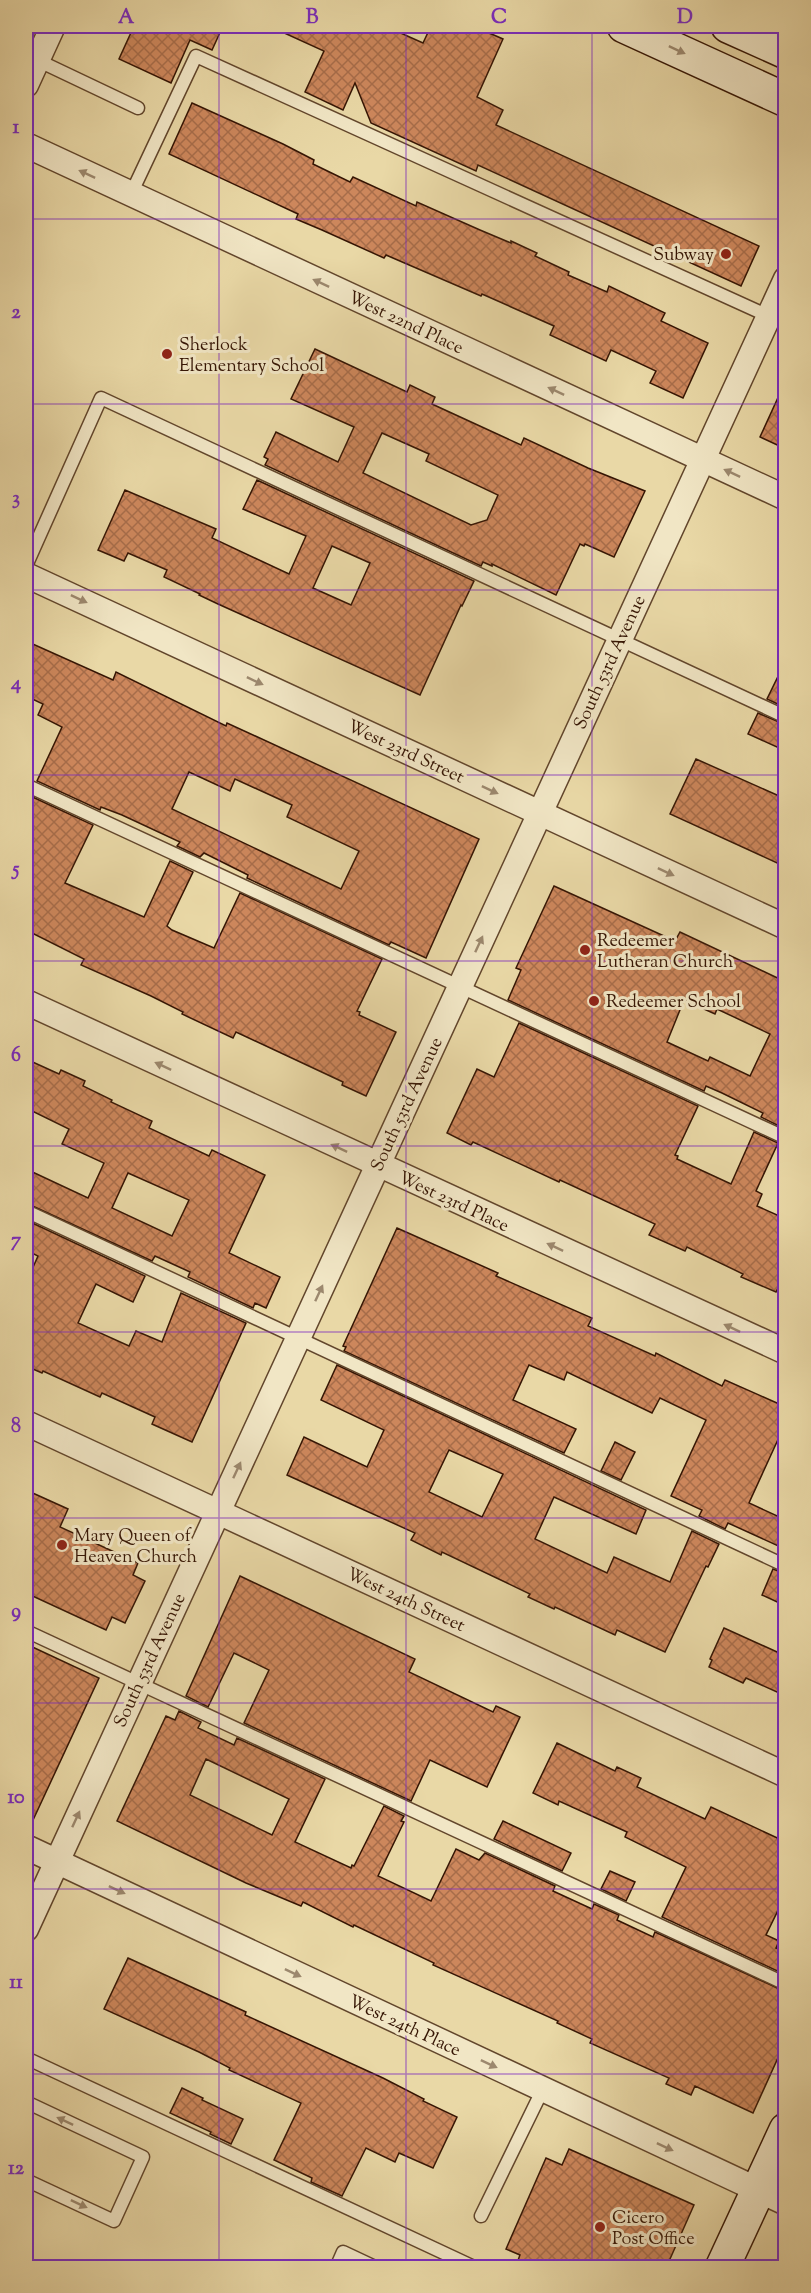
<svg xmlns="http://www.w3.org/2000/svg" width="811" height="2293" font-family="'Sorts Mill Goudy',serif">
  <defs>
    <pattern id="building-cross-hatch" width="8" height="8" patternUnits="userSpaceOnUse" patternTransform="scale(1.5)"><rect width="8" height="8" fill="#cd875c"/><path d="M0 0l8 8M0 8l8-8" fill="none" stroke="#a76d4a"/></pattern>
  </defs>
  <rect width="100%" height="100%" fill="#e9d8a6"/>
  <filter id="stains"><feTurbulence type="fractalNoise" baseFrequency=".00333" numOctaves="4"/><feColorMatrix values="0 0 0 0 .2 0 0 0 0 .09 0 0 0 0 .02 0 0 0 .5 -.17"/></filter>
  <radialGradient id="worn" r=".72"><stop offset=".6" stop-color="#630" stop-opacity="0"/><stop offset="1" stop-color="#630" stop-opacity=".3"/></radialGradient>
  <g fill="url(#building-cross-hatch)" stroke="#351504" stroke-width="1.5" fill-rule="evenodd">
    <polygon points="134,26 223,26 212,50 190,40 171,83 119,59"/>
    <polygon points="269,26 385,26 423,43 431,26 473,26 503,39 477,97 503,110 496,125 759,246 741,286 478,165 476,171 371,123 355,83 343,110 305,92 324,51"/>
    <polygon points="192,103 283,144 314,160 313,164 350,182 353,177 416,206 417,202 480,230 511,243 511,241 537,253 535,256 569,272 568,275 607,292 609,286 665,313 661,321 708,343 683,398 650,383 656,371 611,350 606,361 550,335 554,326 482,294 481,296 386,255 384,258 322,230 296,219 298,214 169,154"/>
    <path d="M315 349 407 392 410 385 435 397 432 404 521 445 524 438 588 468 645 491 614 557 585 544 584 546 580 544 556 595 492 564V566L483 562 481 566 265 465 268 459 264 457 276 432 338 462 354 427 291 399ZM382 433 429 454 426 461 498 495 487 520 471 525 363 473Z"/>
    <polygon points="786,380 786,449 760,437"/>
    <path d="M257 480 474 581 462 606 461 605 420 695 218 604 199 595 200 594 164 577 167 570 128 553 124 561 98 550 125 490 216 529 212 538 289 574 306 536 243 509ZM332 546 370 563 351 605 313 588Z"/>
    <path d="M26 641 113 680 116 672 226 726 227 723 479 839 426 958 391 942 389 945 247 878 248 875 204 853 200 857 177 846 180 842 122 815 101 807 100 810 37 781 62 727 38 715 43 704 26 696ZM189 772 230 791 235 779 292 805 287 817 359 851 341 889 172 809Z"/>
    <polygon points="786,660 786,708 767,699"/>
    <polygon points="758,713 786,725 786,751 748,734"/>
    <polygon points="696,759 786,799 786,867 670,814"/>
    <polygon points="26,794 93,825 65,883 144,917 170,861 193,872 167,926 172,930 214,948 240,893 382,959 357,1011 360,1012 359,1015 396,1032 366,1096 342,1085 343,1082 236,1032 233,1038 182,1014 183,1012 151,996 81,965 84,959 26,930"/>
    <path d="M554 886 675 941 680 932 786 982 785 1129 761 1117 763 1113 722 1093 706 1086 704 1091 508 1000 521 970 516 968ZM684 1000 715 1014 717 1009 770 1034 750 1076 710 1057 708 1061 667 1042Z"/>
    <polygon points="519,1023 698,1106 675,1155 678,1156 677,1159 731,1184 754,1132 778,1143 756,1191 762,1194 757,1206 786,1219 786,1289 779,1286 776,1292 741,1277 743,1274 687,1247 685,1251 649,1235 655,1224 560,1180 559,1182 473,1142 471,1145 447,1133 477,1069 494,1077"/>
    <path d="M26 1059 59 1074 61 1070 85 1081 83 1086 112 1100 111 1102 152 1121 149 1128 209 1156 212 1150 265 1175 229 1253 280 1277 266 1308 255 1303 253 1308 188 1277 190 1272 155 1256 152 1261 26 1203V1169L88 1198 104 1163 62 1144 69 1129 26 1108ZM128 1173 189 1200 172 1236 112 1208Z"/>
    <polygon points="26,1220 145,1276 133,1302 96,1284 78,1323 129,1346 136,1331 162,1342 181,1293 246,1323 192,1442 152,1424 155,1417 102,1393 100,1397 43,1371 42,1373 26,1366 26,1283 38,1256 26,1250"/>
    <polygon points="397,1228 498,1273 496,1276 592,1318 588,1326 655,1356 656,1353 722,1386 725,1380 786,1407 786,1422 749,1503 786,1520 786,1557 780,1554 783,1548 728,1523 725,1529 699,1516 702,1510 671,1496 706,1420 660,1398 652,1413 567,1372 564,1380 529,1365 513,1400 576,1429 564,1453 344,1351 346,1347 343,1346"/>
    <path d="M337 1365 646 1510 636 1534 554 1497 535 1539 607 1573 614 1557 670 1582 692 1531 719 1544 708 1567 706 1566 665 1652 617 1630 615 1635 555 1607 554 1609 528 1597 530 1594 442 1552 441 1555 411 1540 415 1533 287 1475 304 1437 367 1467 384 1430 321 1400ZM449 1450 503 1474 482 1517 429 1492Z"/>
    <polygon points="615,1442 635,1452 621,1480 601,1471"/>
    <polygon points="26,1490 68,1509 60,1527 138,1563 133,1575 145,1581 125,1623 112,1617 106,1630 26,1593"/>
    <polygon points="773,1569 786,1574 786,1606 762,1595"/>
    <polygon points="240,1576 415,1659 409,1672 493,1712 496,1706 520,1717 487,1787 430,1760 411,1801 244,1723 269,1670 234,1653 208,1707 186,1696"/>
    <polygon points="724,1628 786,1656 786,1696 746,1678 743,1683 709,1667 712,1660 710,1659"/>
    <polygon points="26,1644 99,1678 27,1833 26,1833"/>
    <path d="M179 1711 201 1722 198 1728 234 1745 237 1738 325 1779 295 1842 351 1868 352 1865 354 1866 384 1806 404 1816 401 1821 404 1822 378 1876 431 1901 456 1849 479 1860 485 1853 555 1886 553 1891 592 1909 594 1904 619 1915 617 1920 653 1937 655 1932 786 1992V2040L753 2113 695 2086 691 2095 666 2084 669 2078 590 2043 592 2039 557 2023 558 2021 433 1965 434 1963 354 1925 353 1927 303 1902 301 1906 246 1883 117 1821 166 1716 175 1720ZM206 1759 289 1799 272 1835 190 1795Z"/>
    <polygon points="557,1743 615,1771 617,1767 641,1778 637,1787 705,1819 711,1807 786,1842 786,1894 766,1935 779,1941 776,1948 786,1952 786,1975 662,1917 686,1867 625,1837 627,1832 559,1801 558,1805 533,1793"/>
    <polygon points="503,1821 571,1853 562,1871 494,1839"/>
    <polygon points="610,1871 635,1882 626,1901 601,1889"/>
    <polygon points="128,1958 246,2012 245,2015 383,2078 424,2099 423,2101 457,2117 433,2168 399,2153 395,2162 366,2148 342,2196 311,2182 312,2178 274,2160 301,2103 229,2070 230,2068 199,2052 104,2009"/>
    <polygon points="182,2088 203,2098 202,2100 243,2119 231,2144 210,2134 211,2132 170,2113"/>
    <polygon points="569,2149 694,2205 666,2268 515,2268 520,2255 506,2249 546,2158 562,2165"/>
  </g>
  <g fill="none" stroke-linecap="round" stroke-linejoin="round">
    <g stroke="#62462c" stroke-width="15">
      <g id="lane">
        <polyline points="37,60 138,108"/>
        <polyline points="131,194 196,56 786,324"/>
        <polyline points="26,566 101,398 786,717"/>
        <polyline points="26,785 786,1138"/>
        <polyline points="26,1211 786,1566"/>
        <polyline points="26,1631 786,1984"/>
        <polyline points="26,2058 476,2268"/>
        <polyline points="26,2102 143,2157 114,2221 26,2180"/>
        <polyline points="481,2216 543,2089"/>
        <polyline points="336,2268 343,2252 377,2268"/>
      </g>
    </g>
    <g stroke="#62462c" stroke-width="27">
      <g id="street">
        <polyline points="26,85 53,26"/>
        <polyline points="26,145 786,498"/>
        <polyline points="26,575 786,927"/>
        <polyline points="26,1002 786,1352"/>
        <polyline points="26,1423 786,1775"/>
        <polyline points="26,1847 786,2203"/>
        <polyline points="26,1929 786,279"/>
      </g>
    </g>
    <g stroke="#351504" stroke-width="36">
      <g id="secondary">
        <polyline points="624,26 786,100"/>
        <polyline points="728,26 786,52"/>
        <polyline points="722,2268 786,2130"/>
      </g>
    </g>
    <use href="#lane" stroke="#f1e6c5" stroke-width="12"/>
    <use href="#street" stroke="#f1e6c5" stroke-width="24"/>
    <use href="#secondary" stroke="#f1e6c5" stroke-width="33"/>
  </g>
  <defs><path id="oneway-solid" d="M-6-.8H1V-3.2L6.5 0L1 3.2V.8H-6Z" transform="scale(1.5)"/></defs>
  <g fill="#9c886e">
    <use href="#oneway-solid" transform="translate(677 50) rotate(25)"/>
    <use href="#oneway-solid" transform="translate(87 174) rotate(-155)"/>
    <use href="#oneway-solid" transform="translate(321 283) rotate(-155)"/>
    <use href="#oneway-solid" transform="translate(556 391) rotate(-155)"/>
    <use href="#oneway-solid" transform="translate(732 473) rotate(-155)"/>
    <use href="#oneway-solid" transform="translate(79 599) rotate(25)"/>
    <use href="#oneway-solid" transform="translate(255 681) rotate(25)"/>
    <use href="#oneway-solid" transform="translate(490 790) rotate(25)"/>
    <use href="#oneway-solid" transform="translate(666 872) rotate(25)"/>
    <use href="#oneway-solid" transform="translate(479 944) rotate(-65)"/>
    <use href="#oneway-solid" transform="translate(163 1066) rotate(-155)"/>
    <use href="#oneway-solid" transform="translate(339 1148) rotate(-155)"/>
    <use href="#oneway-solid" transform="translate(555 1247) rotate(-155)"/>
    <use href="#oneway-solid" transform="translate(319 1293) rotate(-65)"/>
    <use href="#oneway-solid" transform="translate(732 1328) rotate(-155)"/>
    <use href="#oneway-solid" transform="translate(237 1470) rotate(-65)"/>
    <use href="#oneway-solid" transform="translate(76 1819) rotate(-65)"/>
    <use href="#oneway-solid" transform="translate(117 1890) rotate(25)"/>
    <use href="#oneway-solid" transform="translate(293 1973) rotate(25)"/>
    <use href="#oneway-solid" transform="translate(489 2064) rotate(25)"/>
    <use href="#oneway-solid" transform="translate(65 2121) rotate(-155)"/>
    <use href="#oneway-solid" transform="translate(665 2147) rotate(25)"/>
    <use href="#oneway-solid" transform="translate(79 2204) rotate(25)"/>
  </g>
  <path fill="none" stroke="#7b2cbf" stroke-width="1.5" stroke-opacity="0.55" d="M219 26V2268M406 26V2268M592 26V2268M26 219H786M26 404H786M26 590H786M26 775H786M26 961H786M26 1146H786M26 1332H786M26 1518H786M26 1703H786M26 1889H786M26 2074H786"/>
  <g fill="#8f2418" stroke="#f1e6c5" stroke-width="2">
    <circle cx="726" cy="254" r="6"/>
    <circle cx="167" cy="354" r="6"/>
    <circle cx="585" cy="950" r="6"/>
    <circle cx="594" cy="1001" r="6"/>
    <circle cx="62" cy="1545" r="6"/>
    <circle cx="600" cy="2227" r="6"/>
  </g>
  <g text-anchor="middle" stroke-width="6" stroke-linejoin="round" paint-order="stroke">
    <g font-size="18" fill="#351504" stroke="#f1e6c5" text-anchor="start">
      <text x="714" y="260" text-anchor="end">Subway</text>
      <text x="179" y="350">Sherlock<tspan x="179" dy="21">Elementary School</tspan></text>
      <text x="597" y="946">Redeemer<tspan x="597" dy="21">Lutheran Church</tspan></text>
      <text x="606" y="1007">Redeemer School</text>
      <text x="74" y="1541">Mary Queen of<tspan x="74" dy="21">Heaven Church</tspan></text>
      <text x="612" y="2223">Cicero<tspan x="612" dy="21">Post Office</tspan></text>
    </g>
    <g font-size="18" fill="#351504" stroke="#f1e6c5">
      <text transform="translate(406 322) rotate(25)" y="6">West 22nd Place</text>
      <text transform="translate(609 662) rotate(-65)" y="6">South 53rd Avenue</text>
      <text transform="translate(406 751) rotate(25)" y="6">West 23rd Street</text>
      <text transform="translate(406 1104) rotate(-65)" y="6">South 53rd Avenue</text>
      <text transform="translate(454 1201) rotate(25)" y="6">West 23rd Place</text>
      <text transform="translate(406 1599) rotate(25)" y="6">West 24th Street</text>
      <text transform="translate(149 1660) rotate(-65)" y="6">South 53rd Avenue</text>
      <text transform="translate(405 2025) rotate(25)" y="6">West 24th Place</text>
    </g>
  </g>
  <rect width="811" height="2293" fill="none" stroke="#e9d8a6" stroke-width="66"/>
  <rect x="33" y="33" width="745" height="2227" fill="none" stroke="#7b2cbf" stroke-width="2"/>
  <g font-size="20" text-anchor="middle" font-weight="bold" fill="#7b2cbf">
    <text x="126" y="23">A</text>
    <text x="312" y="23">B</text>
    <text x="499" y="23">C</text>
    <text x="685" y="23">D</text>
    <text x="16" y="133">1</text>
    <text x="16" y="318">2</text>
    <text x="16" y="504">3</text>
    <text x="16" y="689">4</text>
    <text x="16" y="875">5</text>
    <text x="16" y="1061">6</text>
    <text x="16" y="1246">7</text>
    <text x="16" y="1432">8</text>
    <text x="16" y="1617">9</text>
    <text x="16" y="1803">10</text>
    <text x="16" y="1988">11</text>
    <text x="16" y="2174">12</text>
  </g>
  <rect width="100%" height="100%" filter="url(#stains)"/>
  <rect width="100%" height="100%" fill="url(#worn)"/>
</svg>
